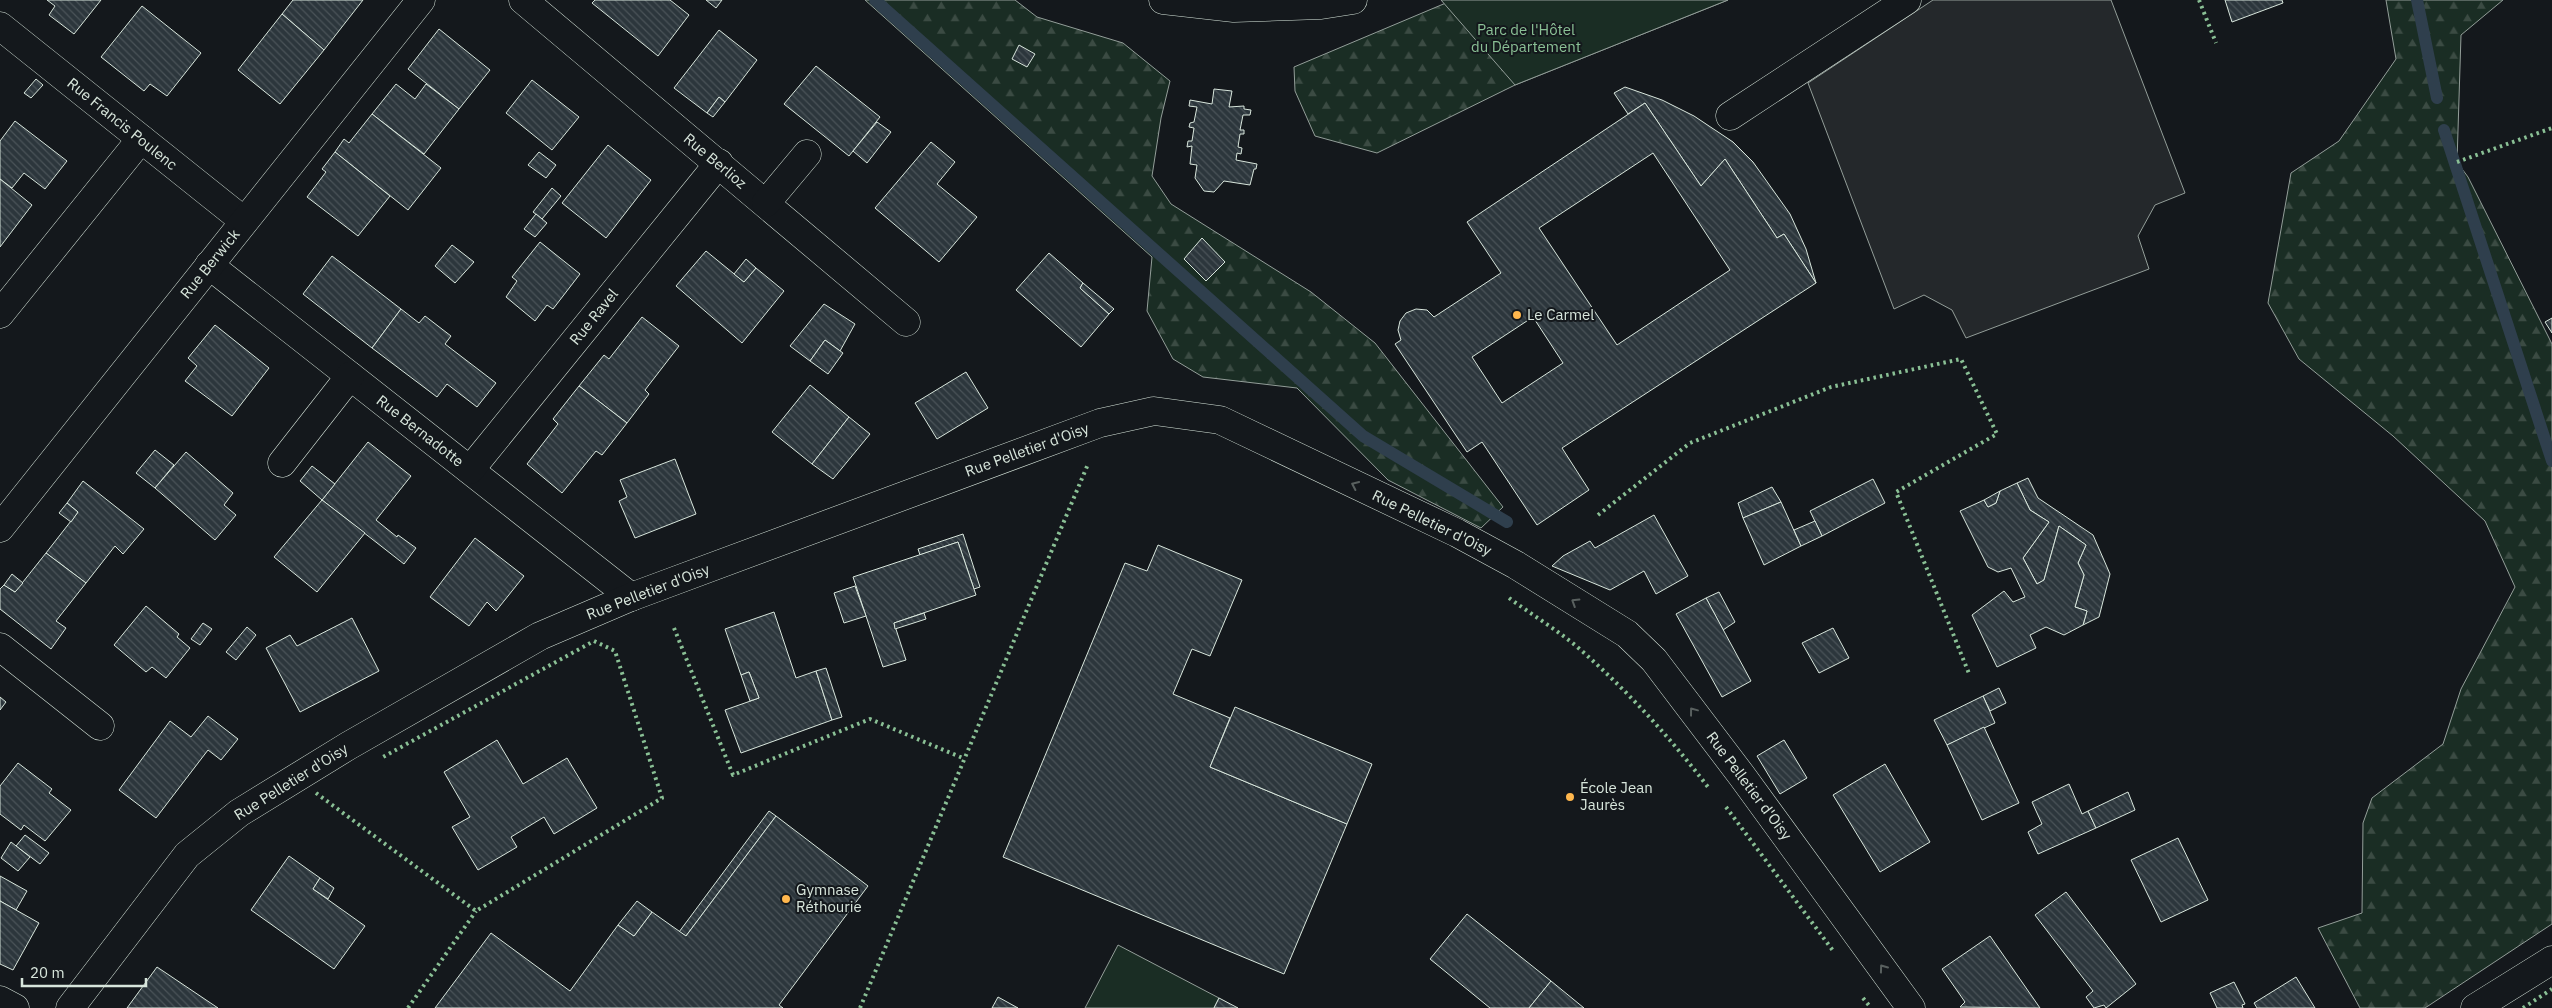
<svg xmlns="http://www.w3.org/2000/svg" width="2552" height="1008" font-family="'IBM Plex Sans',sans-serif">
  <defs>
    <pattern id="forest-firs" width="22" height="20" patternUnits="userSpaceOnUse" patternTransform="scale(1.25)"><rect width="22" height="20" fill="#1a2d24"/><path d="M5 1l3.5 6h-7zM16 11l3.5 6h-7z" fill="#3b4b43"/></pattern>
    <pattern id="building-back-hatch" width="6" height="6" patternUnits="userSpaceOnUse" patternTransform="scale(1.25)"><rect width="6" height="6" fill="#2c363c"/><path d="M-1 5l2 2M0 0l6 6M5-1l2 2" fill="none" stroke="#4a5358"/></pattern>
  </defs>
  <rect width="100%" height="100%" fill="#14181c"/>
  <g fill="url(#forest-firs)" stroke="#939e99">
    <polygon points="865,0 1015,0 1037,17 1123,43 1170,81 1161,118 1152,176 1171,204 1311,292 1375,343 1503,507 1481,528 1388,480 1297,388 1203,377 1173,359 1147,311 1152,257"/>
    <polygon points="1453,0 1728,0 1515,85 1377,153 1315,136 1295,91 1294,67"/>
    <polygon points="2386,0 2503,0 2461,35 2457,162 2468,177 2552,344 2552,924 2425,1008 2360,1008 2318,928 2362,913 2363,823 2372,798 2443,744 2461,689 2515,587 2485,521 2393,436 2299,359 2268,303 2291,173 2339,141 2396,59"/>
  </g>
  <g fill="#1a2d24" stroke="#939e99">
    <polygon points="1441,0 1728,0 1515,85"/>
    <polygon points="1118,945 1219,998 1214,1008 1085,1008"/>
  </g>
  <polygon fill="#24282b" stroke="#939e99" points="1933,0 2111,0 2185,193 2155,205 2138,236 2149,269 1966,338 1952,310 1924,295 1894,309 1808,83"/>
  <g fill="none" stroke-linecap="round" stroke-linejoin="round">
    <g stroke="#2f3f4d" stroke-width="12">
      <polyline points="875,0 1363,436 1507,522"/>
      <polyline points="2417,0 2437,98"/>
      <polyline points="2444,130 2552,461"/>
    </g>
  </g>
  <g fill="url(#building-back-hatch)" stroke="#d8e6dc" fill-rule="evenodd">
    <polygon points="47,0 101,0 74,34 49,15 55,6"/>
    <polygon points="293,0 363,0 324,50 282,14"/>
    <polygon points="595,0 670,0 689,15 658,56 592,3"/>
    <polygon points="706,0 722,0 716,8"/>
    <polygon points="2225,0 2282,0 2283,3 2232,22"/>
    <polygon points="142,6 201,53 167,96 150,84 144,91 101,57"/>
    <polygon points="282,14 324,50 280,104 238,70"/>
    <polygon points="439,29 490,70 459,109 408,69"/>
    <polygon points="719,30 757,60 725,102 719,97 707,113 674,88"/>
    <polygon points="1019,45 1035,54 1027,67 1012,59"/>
    <polygon points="816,66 880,117 849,156 784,104"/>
    <polygon points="36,79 43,85 31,98 24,93"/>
    <polygon points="532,80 579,117 552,150 506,113"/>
    <polygon points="396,84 415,99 426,84 459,109 424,154 372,114"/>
    <polygon points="1625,87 1662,100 1694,116 1733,142 1753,162 1790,214 1806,249 1816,283 1784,234 1777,238 1725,159 1701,186 1645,103 1628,114 1614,93"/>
    <polygon points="1214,89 1232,91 1229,107 1244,106 1244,109 1251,110 1250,115 1243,115 1240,130 1244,130 1244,134 1240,134 1238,147 1242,148 1241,154 1237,153 1236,160 1257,164 1256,169 1254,169 1250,185 1224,181 1214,192 1204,191 1195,178 1197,165 1190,164 1192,146 1187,147 1188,141 1192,141 1194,128 1189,127 1190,123 1194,122 1197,107 1189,106 1190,100 1212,104"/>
    <polygon points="719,97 725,102 713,117 707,113"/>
    <path d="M1645 103 1701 186 1725 159 1777 238 1784 234 1816 283 1562 448 1589 490 1537 525 1482 442 1467 452 1395 344 1401 340 1398 330 1400 321 1406 313 1416 309 1427 310 1434 317 1501 273 1467 222ZM1653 153 1730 270 1617 345 1539 228ZM1533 317 1563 363 1502 403 1472 357Z"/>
    <polygon points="372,114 441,168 408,210 335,152 344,139 349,143"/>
    <polygon points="15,121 67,161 45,189 24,173 12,188 0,179 0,141"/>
    <polygon points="877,122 891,132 867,163 853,151"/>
    <polygon points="931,142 955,162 937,184 977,217 939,262 875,208"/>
    <polygon points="608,145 651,180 606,238 562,203"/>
    <polygon points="335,152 390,196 358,236 307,197 326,172 322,169"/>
    <polygon points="539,152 556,165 546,178 528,165"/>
    <polygon points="0,179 32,205 0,247"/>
    <polygon points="552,188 561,196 542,219 533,212"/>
    <polygon points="536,214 547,223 535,237 524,229"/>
    <polygon points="1202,238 1225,262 1206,281 1184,259"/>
    <polygon points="540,242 580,274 553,309 547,305 535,321 506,297 517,281 512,277"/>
    <polygon points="452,245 474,262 455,283 435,266"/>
    <polygon points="706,251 744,282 756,268 784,291 742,343 676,286"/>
    <polygon points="1049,253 1083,283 1080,288 1109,314 1081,347 1016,290"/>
    <polygon points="332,256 401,309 372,348 303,294"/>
    <polygon points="746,259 756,268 744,282 734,274"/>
    <polygon points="1083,283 1114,309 1109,314 1080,288"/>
    <polygon points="824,304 855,324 840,351 825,340 810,361 790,346"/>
    <polygon points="401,309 419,323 425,316 451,336 445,344 496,383 477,407 447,384 437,397 372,348"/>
    <polygon points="642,317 679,346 645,390 649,394 627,423 579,386 604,355 609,359"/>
    <polygon points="2552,318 2552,333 2545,322"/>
    <polygon points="215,325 269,368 232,416 185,381 197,366 188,358"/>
    <polygon points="825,340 843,353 828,374 810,361"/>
    <polygon points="966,372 988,408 937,439 915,403"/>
    <polygon points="810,385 849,417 812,464 772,432"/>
    <polygon points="579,386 627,423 602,455 596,451 562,493 527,464 558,424 553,419"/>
    <polygon points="849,417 870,434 833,479 812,464"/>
    <polygon points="368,442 411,476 376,520 397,537 398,535 416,548 404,564 322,500"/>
    <polygon points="155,450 174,465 155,488 136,473"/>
    <polygon points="186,452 233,493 224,505 236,515 215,540 155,488"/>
    <polygon points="675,459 696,514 635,538 619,501 627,497 620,480"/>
    <polygon points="312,466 335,484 322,500 300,481"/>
    <polygon points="2028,478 2038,498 2093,535 2110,574 2099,617 2083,625 2087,611 2075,607 2084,575 2078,563 2086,545 2059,526 2044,580 2037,584 2023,558 2049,522 2030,510 2017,483"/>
    <polygon points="1873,479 1885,503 1822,536 1810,511"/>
    <polygon points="83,481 144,529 123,554 115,546 86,583 46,553 78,512 67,503"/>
    <polygon points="2017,483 2030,510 2049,522 2023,558 2037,584 2044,580 2059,526 2086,545 2078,563 2084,575 2075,607 2087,611 2083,625 2064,635 2046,627 2030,635 2036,648 1997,667 1972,615 2004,591 2013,602 2025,597 2011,568 1998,572 1988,567 1960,511 1984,500 1988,507 1996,503 2000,491"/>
    <polygon points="1772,487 1781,502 1743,518 1738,503"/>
    <polygon points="2000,491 1996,503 1988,507 1984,500"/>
    <polygon points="322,500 365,533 317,592 274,557"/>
    <polygon points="1781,502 1801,546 1764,565 1743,518"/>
    <polygon points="67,503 78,512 71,522 59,513"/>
    <polygon points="1654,515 1688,576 1656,594 1644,571 1610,590 1552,566 1563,556 1590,541 1595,548"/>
    <polygon points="1815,521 1822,536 1801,546 1794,530"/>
    <polygon points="963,534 980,587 974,589 958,542 920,555 918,549"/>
    <polygon points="475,538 524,576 496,611 487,602 469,626 430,597"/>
    <polygon points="958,542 976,595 894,623 906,660 883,667 853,577"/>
    <polygon points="1158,545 1242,580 1210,656 1192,649 1173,694 1230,718 1210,767 1347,824 1284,974 1003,857 1125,563 1147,571"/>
    <polygon points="46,553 86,583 56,621 66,628 51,649 0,609 0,589 4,585 15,592"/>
    <polygon points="12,574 23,583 15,592 4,585"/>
    <polygon points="855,586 866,616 844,623 834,593"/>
    <polygon points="1719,592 1735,622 1723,630 1706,598"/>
    <polygon points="1706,598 1751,681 1722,697 1676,614"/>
    <polygon points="146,606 179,634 177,637 190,648 166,678 152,667 146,672 114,645"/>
    <polygon points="774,612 796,678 816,671 832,720 741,753 725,710 759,698 749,672 741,675 725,629"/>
    <polygon points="924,613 926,619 895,629 894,623"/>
    <polygon points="352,618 379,671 300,712 266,648 290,635 297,646"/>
    <polygon points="203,623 212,629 200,645 191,639"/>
    <polygon points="247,627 256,635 236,660 226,652"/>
    <polygon points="1833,628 1849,658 1819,673 1802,643"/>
    <polygon points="826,668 842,717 832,720 816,671"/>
    <polygon points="749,672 759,698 750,701 741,675"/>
    <polygon points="1999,688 2006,703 1990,711 1983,696"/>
    <polygon points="1983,696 1995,723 1947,745 1934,720"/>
    <polygon points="0,697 6,702 0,710"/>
    <polygon points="1235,707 1372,764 1347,824 1210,767"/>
    <polygon points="208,716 238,739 221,760 208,750 156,818 119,790 170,721 191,737"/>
    <polygon points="1984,727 2019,803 1982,820 1947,745"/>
    <polygon points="497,740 523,784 567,758 597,808 554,834 544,817 511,837 517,847 478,870 452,827 470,817 444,772"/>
    <polygon points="1784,740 1807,778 1780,794 1757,756"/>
    <polygon points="18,763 52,789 49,793 71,810 45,841 24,825 21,830 0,814 0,786"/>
    <polygon points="1885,764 1930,842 1880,872 1833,795"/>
    <polygon points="2069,784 2082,814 2088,811 2096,828 2038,854 2028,832 2042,824 2032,802"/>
    <polygon points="2128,792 2135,810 2096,828 2088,811"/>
    <polygon points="769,811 776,816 686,936 679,932"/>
    <polygon points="776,816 868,886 779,1005 783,1008 435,1008 491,933 570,991 618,925 634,936 652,912 686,936"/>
    <polygon points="25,835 49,853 40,864 16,846"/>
    <polygon points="2178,838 2208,900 2161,922 2131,860"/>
    <polygon points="11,842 30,857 18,871 1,858"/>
    <polygon points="289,856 320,878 313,889 365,926 334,969 251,910"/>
    <polygon points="0,876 27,891 16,910 0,901"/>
    <polygon points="320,878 334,888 328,899 313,889"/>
    <polygon points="2066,892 2136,984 2106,1008 2104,1005 2094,1008 2086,997 2093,991 2035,915"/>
    <polygon points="0,901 39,923 13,970 0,964"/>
    <polygon points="637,901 652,912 634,936 618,925"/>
    <polygon points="1467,914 1551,981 1529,1008 1490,1008 1430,959"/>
    <polygon points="1990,936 2040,1008 1960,1007 1965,1002 1942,969"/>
    <polygon points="157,967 218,1008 127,1008"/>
    <polygon points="2296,977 2315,1008 2257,1008 2254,1003"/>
    <polygon points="1551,981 1584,1008 1529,1008"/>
    <polygon points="2234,982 2245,1004 2242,1005 2243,1008 2217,1008 2210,993"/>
    <polygon points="998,997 1018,1008 992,1008"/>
    <polygon points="1219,998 1238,1008 1214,1008"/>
  </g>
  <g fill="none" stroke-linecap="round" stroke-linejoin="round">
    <g stroke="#d8e6dc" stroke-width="29">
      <g id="minor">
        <polyline points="523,0 906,322"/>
        <polyline points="1163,0 1234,8 1321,5 1353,0"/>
        <polyline points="0,26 244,221"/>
        <polyline points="1730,116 1907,0"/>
        <polyline points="766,203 807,154"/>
        <polyline points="209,265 631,597"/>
        <polyline points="0,314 141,139"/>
        <polyline points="282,463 350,376"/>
        <polyline points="470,470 719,163"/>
        <polyline points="0,528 421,0"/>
        <polyline points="0,647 100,726"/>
        <polyline points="0,1000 15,1008"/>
        <polyline points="70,1008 187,855 239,813 348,746 540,636 631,597 1100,423 1154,411 1220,420 1457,533 1516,565 1627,634 1654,660 1742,776 1911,1008"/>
      </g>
    </g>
    <g stroke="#d8e6dc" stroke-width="29">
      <polyline id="tertiary" points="2475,1008 2552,960"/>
    </g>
    <use href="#minor" stroke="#14181c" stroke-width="28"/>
    <use href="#tertiary" stroke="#14181c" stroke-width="28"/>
    <g stroke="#8ac095" stroke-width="4" stroke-dasharray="2.5 4" stroke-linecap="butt">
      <polyline points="2199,0 2216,43"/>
      <polyline points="2457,162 2552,128"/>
      <polyline points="1598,515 1690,443 1831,387 1961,359 1997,434 1896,492 1970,676"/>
      <path d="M1509 598C1531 614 1554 628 1575 645 1625 688 1668 735 1708 787"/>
      <polyline points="674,628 733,775 870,719 965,759"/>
      <polyline points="316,793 476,911 662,798 615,651 594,641 383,757"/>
      <polyline points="1726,807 1834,952"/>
      <polyline points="1863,998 1871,1008"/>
      <polyline points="408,1008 476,911"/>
      <polyline points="860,1008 1088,464"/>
      <polyline points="2523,1008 2552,989"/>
    </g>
  </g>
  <defs><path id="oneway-chevron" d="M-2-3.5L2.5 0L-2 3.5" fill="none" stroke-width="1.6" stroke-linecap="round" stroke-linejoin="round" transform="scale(1.25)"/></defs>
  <g stroke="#59605f">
    <use href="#oneway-chevron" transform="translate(1355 485) rotate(-155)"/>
    <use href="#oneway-chevron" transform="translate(1575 602) rotate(-148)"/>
    <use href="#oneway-chevron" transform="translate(1693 711) rotate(-127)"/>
    <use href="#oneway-chevron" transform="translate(1883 968) rotate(-126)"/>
  </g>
  <g fill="#ffb74d" stroke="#14181c" stroke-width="2">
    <circle cx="1517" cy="315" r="5"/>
    <circle cx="1570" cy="797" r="5"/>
    <circle cx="786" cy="899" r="5"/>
  </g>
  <g text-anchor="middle" stroke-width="4" stroke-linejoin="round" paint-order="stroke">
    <g font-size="15" fill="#8ac095" stroke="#14181c">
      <text x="1526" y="35">Parc de l'Hôtel<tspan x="1526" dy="17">du Département</tspan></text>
    </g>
    <g font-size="15" fill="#d8e6dc" stroke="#14181c">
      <text transform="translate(122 124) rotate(39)" y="5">Rue Francis Poulenc</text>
      <text transform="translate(715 161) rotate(40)" y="5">Rue Berlioz</text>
      <text transform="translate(210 264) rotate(-51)" y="5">Rue Berwick</text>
      <text transform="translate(594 317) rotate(-51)" y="5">Rue Ravel</text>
      <text transform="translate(420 431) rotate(38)" y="5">Rue Bernadotte</text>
      <text transform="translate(1027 450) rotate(-20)" y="5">Rue Pelletier d'Oisy</text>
      <text transform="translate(1432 523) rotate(26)" y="5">Rue Pelletier d'Oisy</text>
      <text transform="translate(648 592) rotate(-21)" y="5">Rue Pelletier d'Oisy</text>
      <text transform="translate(291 782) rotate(-32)" y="5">Rue Pelletier d'Oisy</text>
      <text transform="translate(1749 786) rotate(53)" y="5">Rue Pelletier d'Oisy</text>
    </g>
    <g font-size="15" fill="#d8e6dc" stroke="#14181c" text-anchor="start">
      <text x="1527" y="320">Le Carmel</text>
      <text x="1580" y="793">École Jean<tspan x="1580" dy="17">Jaurès</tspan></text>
      <text x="796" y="895">Gymnase<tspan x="796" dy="17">Réthourie</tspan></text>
    </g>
  </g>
  <path d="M22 978v8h124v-8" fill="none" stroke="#d8e6dc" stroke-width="2.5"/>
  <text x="30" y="978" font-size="15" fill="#d8e6dc" stroke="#14181c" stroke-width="4" paint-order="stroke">20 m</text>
</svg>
